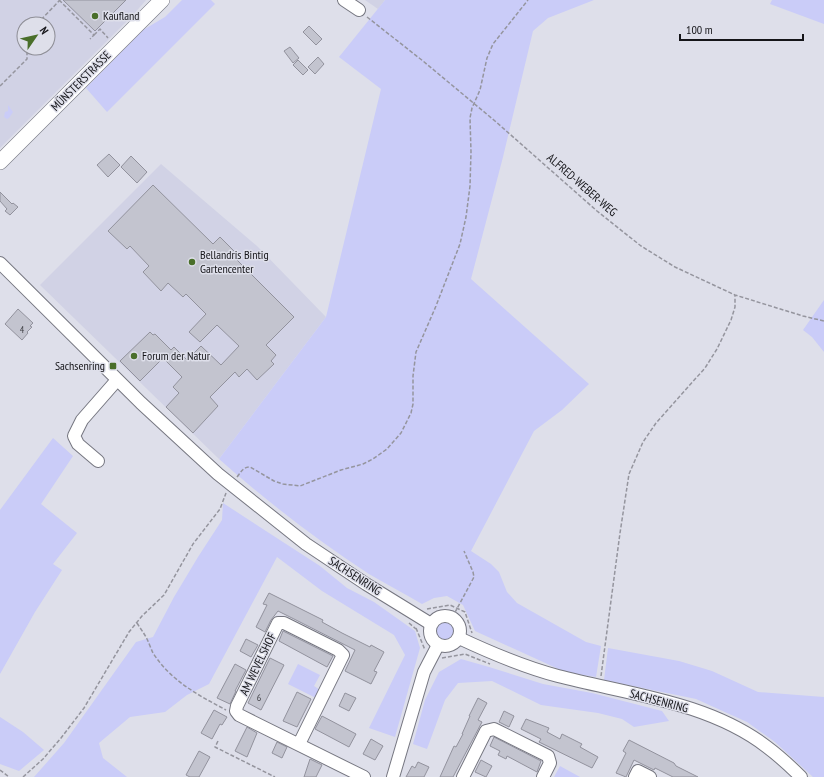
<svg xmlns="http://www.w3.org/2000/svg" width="824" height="777" font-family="'PT Sans Narrow',sans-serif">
  <rect width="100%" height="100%" fill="#dedfea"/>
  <g fill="#d1d2e5" fill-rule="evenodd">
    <path d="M0 0H146L133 15 0 148ZM24 24H48V48H24Z"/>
    <polygon points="365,0 385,0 378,9"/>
    <polygon points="161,164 257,246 326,317 219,459 40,285"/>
  </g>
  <g fill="#caccf8">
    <polygon points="182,0 211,0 215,4 107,112 86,88 143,30 165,17"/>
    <path d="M385 0H594L548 18 533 31 503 157 471 279 589 384 562 410 534 431 471 551 491 564 499 572 507 592 517 603 586 642 601 646 596 677 565 672 475 631 463 605 447 596 434 598 422 604C405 594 386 584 369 574 316 539 266 501 219 459L326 317 381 89 339 57Z"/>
    <polygon points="772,0 824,0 824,24 770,4"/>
    <polygon points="8,105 13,112 9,118 7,119 4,117 5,112 8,111"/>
    <polygon points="824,300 824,352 812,337 803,330"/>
    <polygon points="53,438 73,456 41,504 77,533 53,564 62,570 35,612 0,674 0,510"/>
    <polygon points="223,503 320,566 347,588 374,602 415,631 420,648 395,737 369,728 405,655 394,635 322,591 277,557 209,684 187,695 165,712 130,717 99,743 103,758 127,777 34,777 64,743 136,642 153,637 174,597 198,557 222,520"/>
    <circle cx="445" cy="631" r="10"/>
    <polygon points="608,648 679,661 712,671 758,692 824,697 824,777 813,777 775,742 747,722 696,699 604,680"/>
    <polygon points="461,659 489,667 543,684 592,693 662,711 669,721 634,727 622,719 598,713 541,705 492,681 458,683 445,700 427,749 413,744 425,700 439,672"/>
    <polygon points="298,664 320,675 314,686 320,690 316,698 288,684"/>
    <polygon points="0,717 23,732 44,750 19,771 0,764"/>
    <polygon points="560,766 580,777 554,777"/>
  </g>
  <g fill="#c3c4cf" stroke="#92929d">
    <polygon points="63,0 126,0 95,31"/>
    <polygon points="309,26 322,39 316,45 303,32"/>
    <polygon points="290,47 299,58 293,63 284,51"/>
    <polygon points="318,57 324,64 315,74 308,67"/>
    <polygon points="298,60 308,70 303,75 293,65"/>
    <polygon points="109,154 120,165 108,177 97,165"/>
    <polygon points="131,156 147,172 137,183 121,167"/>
    <polygon points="153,185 213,244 220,237 238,255 235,258 294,317 266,345 276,355 271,361 274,364 257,380 247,369 239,377 235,372 210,397 218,406 193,433 166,407 179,393 173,387 182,377 163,358 140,381 120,361 150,332 153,335 155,334 171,350 174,347 187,360 201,346 221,365 239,346 217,325 200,342 189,332 206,314 186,294 183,297 168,283 161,291 143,272 149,266 130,246 127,249 108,231"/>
    <polygon points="0,192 12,204 13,203 18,207 10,215 5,211 7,209 0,201"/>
    <polygon points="18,309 33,323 30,326 32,327 27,332 28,333 22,340 5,324"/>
    <polygon points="269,593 323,620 322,622 342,633 370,647 371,645 384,652 374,671 377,672 371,684 345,671 355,650 296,620 278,611 271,620 265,632 256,627 267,605 263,604"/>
    <polygon points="283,631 333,656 327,667 279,641"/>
    <polygon points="246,639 258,645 251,657 240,651"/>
    <polygon points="270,658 284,665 261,710 248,703"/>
    <polygon points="235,664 246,670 235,691 236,691 230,704 217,698"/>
    <polygon points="297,692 311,699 297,727 283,721"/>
    <polygon points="345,693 356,698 349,711 339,706"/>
    <polygon points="478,698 487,703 478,720 482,722 453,777 440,777 454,746 456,747 463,734 462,734 470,716 469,716"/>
    <polygon points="214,710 227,717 222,725 220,724 212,739 201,733"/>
    <polygon points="504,711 514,716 509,727 499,722"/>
    <polygon points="322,716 356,734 349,747 315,729"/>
    <polygon points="526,719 549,728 547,732 560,739 562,734 582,744 580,747 598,757 592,768 539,742 541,739 521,729"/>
    <polygon points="247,727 257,733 247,757 235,751"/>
    <polygon points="494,737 541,761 537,772 507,756 506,759 498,755 500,751 490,746"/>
    <polygon points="371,739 383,746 375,760 363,754"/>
    <polygon points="629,740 674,763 676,766 698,777 673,777 655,768 654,770 634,760 626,777 616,773 626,753 623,751"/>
    <polygon points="277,742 287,747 282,758 272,753"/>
    <polygon points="199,751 210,757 199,777 190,777 186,775"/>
    <polygon points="310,759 322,765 316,777 304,777"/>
    <polygon points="481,760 492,766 486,777 475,772"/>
    <polygon points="418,762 429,767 424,777 406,777 412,766 415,768"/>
  </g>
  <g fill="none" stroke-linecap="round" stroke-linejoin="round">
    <g stroke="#767781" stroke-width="14">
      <g id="minor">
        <polyline points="344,0 359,10"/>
        <polyline points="0,263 141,403 218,474 306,544 366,584 431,624"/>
        <polyline points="98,461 78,444 74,436 82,420 117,380"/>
        <circle cx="445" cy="631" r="15"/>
        <path d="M459 638C491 653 524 667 558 676 627 694 709 702 767 747 779 756 790 766 801 777"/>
        <polyline points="299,744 343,655 338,650 284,623 278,623 237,706 236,711 239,715 364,777"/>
        <polyline points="393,777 424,672 438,645"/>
        <polyline points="463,777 486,731 494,729 548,756 550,763 543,777"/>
        <polyline points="635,777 638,771 650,777"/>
      </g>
    </g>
    <g stroke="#767781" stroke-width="16">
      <polyline id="major" points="0,162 162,0"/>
    </g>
    <g stroke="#95959e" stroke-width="1.5" stroke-dasharray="4 2" stroke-linecap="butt">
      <polyline points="59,0 94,35 90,39"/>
      <polyline points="367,17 423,61 495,121 597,211 641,246 675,267 735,295 803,316 824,321"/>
      <polyline points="37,24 60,0"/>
      <polyline points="94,35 100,29 108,38"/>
      <polyline points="0,86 27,59 27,48"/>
      <path d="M237 477C241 472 243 467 250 467L274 481 283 484 300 486 341 470 363 464 373 459 387 449 401 433 411 413 413 404V376L416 352 436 306 460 244 466 217 470 186 471 152 470 118 472 108 480 90 487 58 493 44 528 0"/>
      <polyline points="427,609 450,605 465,612 472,633"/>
      <polyline points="452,618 474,577 473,572 464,551"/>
      <path d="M137 623C140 628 144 633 147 639 149 643 151 649 153 653 171 681 198 695 226 710"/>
      <polyline points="409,623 416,629"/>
      <polyline points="416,628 425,650"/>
      <polyline points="442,658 465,654 490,664"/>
      <polyline points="601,676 620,533 629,474 643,442 656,423 705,368 717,349 731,320 735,307 735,295"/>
      <polyline points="218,741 215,747 275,777"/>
      <polyline points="0,770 9,777"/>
      <polyline points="23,777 43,759 61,738 84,708 129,632 142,616 164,595 193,544 220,509 226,493"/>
    </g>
    <use href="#minor" stroke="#fff" stroke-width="12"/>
    <use href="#major" stroke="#fff" stroke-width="15"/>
  </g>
  <g fill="#4a6f2a" stroke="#dedfea" stroke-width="1.5">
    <circle cx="95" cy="16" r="4"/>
    <circle cx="192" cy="262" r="4"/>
    <circle cx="134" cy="356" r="4"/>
    <rect x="109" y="362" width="8" height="8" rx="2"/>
  </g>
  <g text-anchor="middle" stroke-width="3" stroke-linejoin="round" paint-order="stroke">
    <g font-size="10" fill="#404146">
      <text x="22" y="333">4</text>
      <text x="259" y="701">6</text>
    </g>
    <g font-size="12" fill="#151519" stroke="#dedfea" text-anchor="start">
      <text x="103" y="20">Kaufland</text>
      <text x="200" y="259">Bellandris Bintig<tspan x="200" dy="14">Gartencenter</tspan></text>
      <text x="142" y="360">Forum der Natur</text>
      <text x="105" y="370" text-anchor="end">Sachsenring</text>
    </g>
    <g font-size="12" fill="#151519" stroke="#dedfea">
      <text transform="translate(81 81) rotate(-45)" y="4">MÜNSTERSTRASSE</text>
      <text transform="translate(582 185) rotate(41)" y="4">ALFRED-WEBER-WEG</text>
      <text transform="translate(355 576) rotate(33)" y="4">SACHSENRING</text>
      <text transform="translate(258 664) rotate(-64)" y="4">AM WEVELSHOF</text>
      <text transform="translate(659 701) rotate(15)" y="4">SACHSENRING</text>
    </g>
  </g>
  <g transform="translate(36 36) rotate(56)"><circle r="19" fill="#dedfea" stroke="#8e8e96"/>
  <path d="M0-3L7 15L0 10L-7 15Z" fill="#4a6f2a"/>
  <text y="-6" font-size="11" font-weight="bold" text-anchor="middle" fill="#151519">N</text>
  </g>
  <path d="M680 34v6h123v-6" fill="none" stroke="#151519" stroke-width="2"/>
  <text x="686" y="34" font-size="12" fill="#151519" stroke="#dedfea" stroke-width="3" paint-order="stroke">100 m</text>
</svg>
